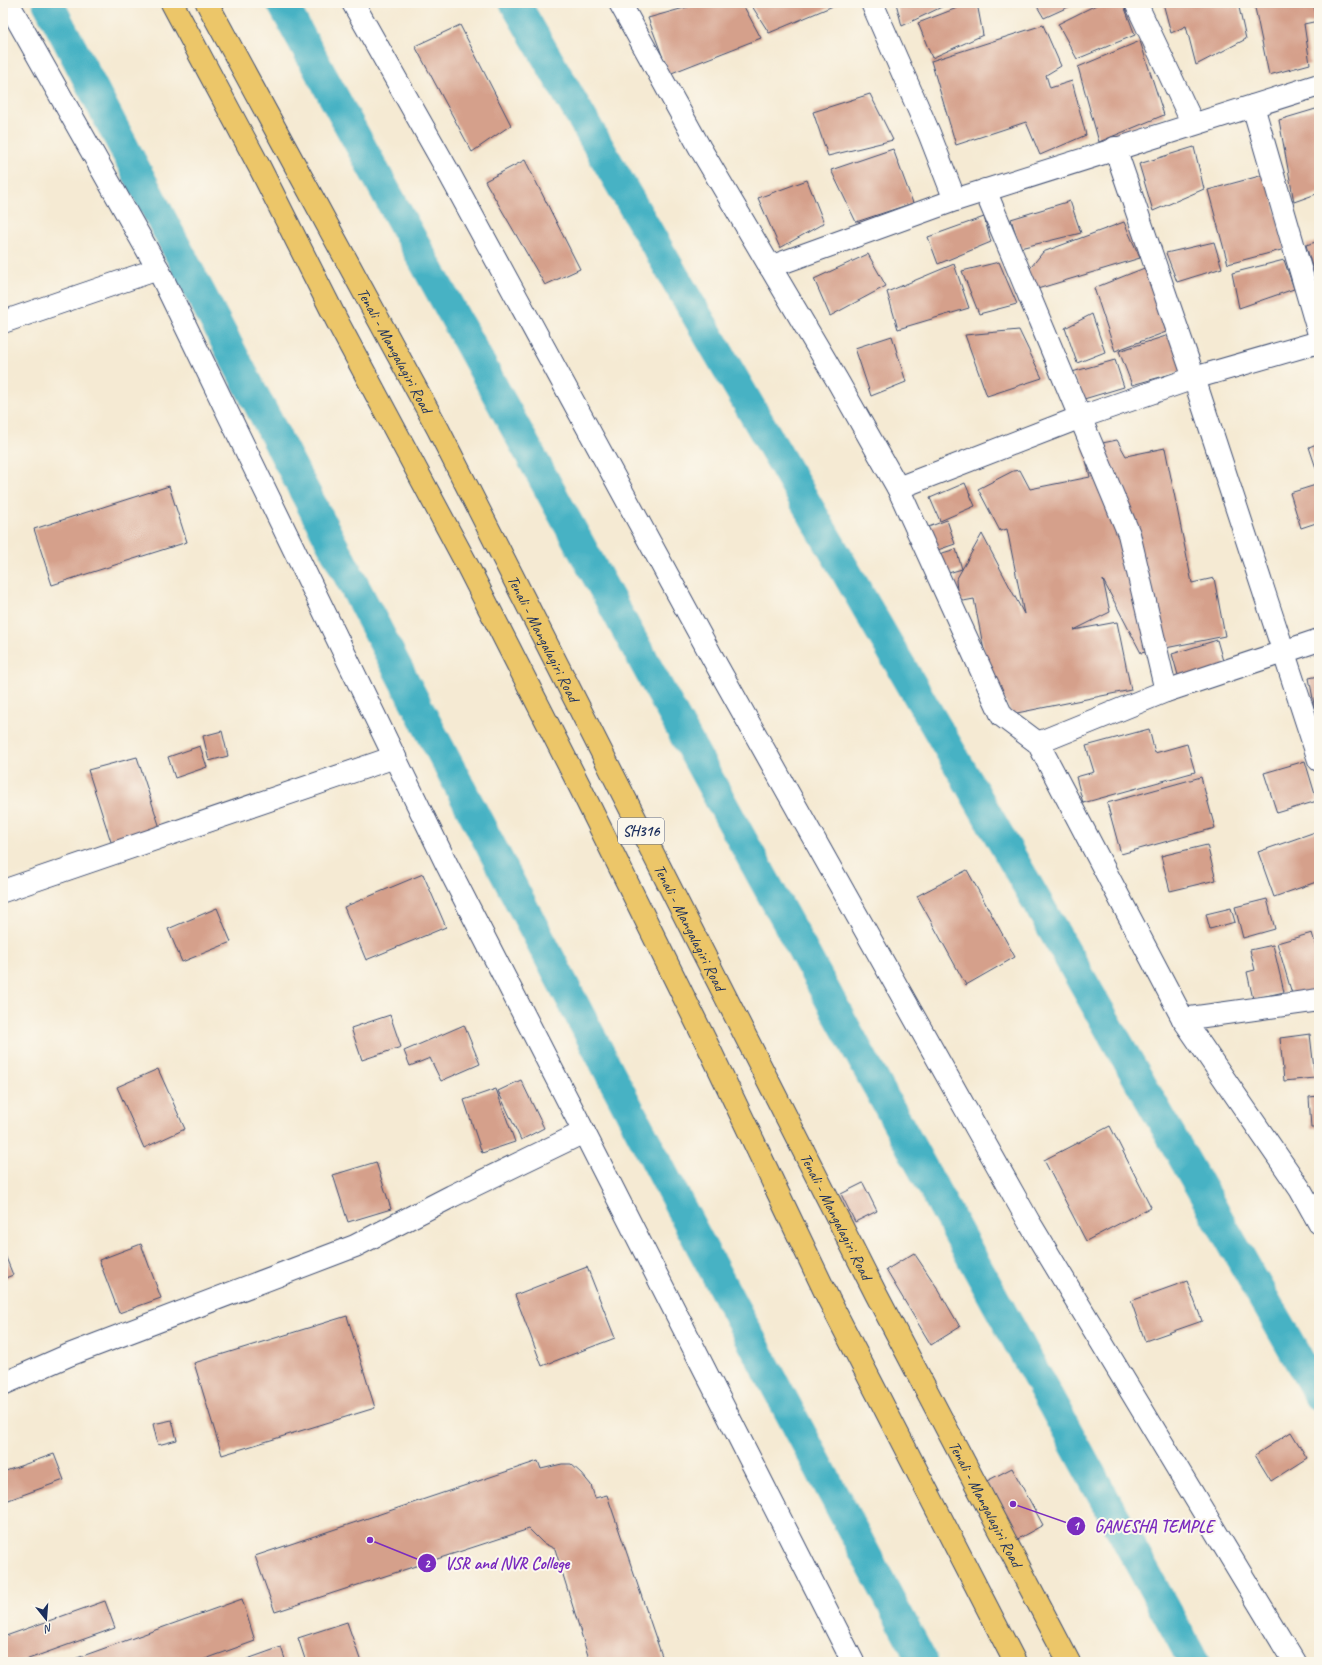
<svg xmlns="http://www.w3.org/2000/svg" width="1322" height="1665" font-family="Caveat,sans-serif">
  <rect width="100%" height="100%" fill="#fbf7ec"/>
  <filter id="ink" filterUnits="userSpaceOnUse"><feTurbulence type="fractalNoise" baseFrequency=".025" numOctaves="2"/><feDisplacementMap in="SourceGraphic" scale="8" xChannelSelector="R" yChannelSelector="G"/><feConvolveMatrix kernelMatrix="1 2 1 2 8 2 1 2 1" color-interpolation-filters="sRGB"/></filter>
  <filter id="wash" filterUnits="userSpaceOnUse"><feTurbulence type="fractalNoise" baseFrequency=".012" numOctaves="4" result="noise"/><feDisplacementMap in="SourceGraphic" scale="16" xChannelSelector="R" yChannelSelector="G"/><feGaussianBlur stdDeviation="0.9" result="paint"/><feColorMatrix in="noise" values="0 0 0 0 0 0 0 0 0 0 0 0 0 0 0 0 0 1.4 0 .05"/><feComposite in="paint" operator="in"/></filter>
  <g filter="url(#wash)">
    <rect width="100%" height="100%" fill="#f5ead3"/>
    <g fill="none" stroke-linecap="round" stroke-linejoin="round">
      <g stroke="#46b2c4" stroke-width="31">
        <polyline points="48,3 684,1214 923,1662"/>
        <polyline points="282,3 1194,1662"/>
        <polyline points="515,3 977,797 1319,1395"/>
      </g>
    </g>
    <g id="blocks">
      <g fill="#d5a08b">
        <polygon points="702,3 742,3 761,38 669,74 648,18"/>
        <polygon points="750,3 840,3 769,33"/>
        <polygon points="896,3 950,3 902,26"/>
        <polygon points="970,3 977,3 983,35 932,58 918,23"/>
        <polygon points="1035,3 1077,3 1044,18"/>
        <polygon points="1100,3 1123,3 1135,35 1077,59 1058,24"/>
        <polygon points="1163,3 1238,3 1246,39 1196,65 1186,26 1171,33"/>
        <polygon points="1254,3 1313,3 1318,21 1304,24 1310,64 1269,75"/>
        <polygon points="460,25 511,125 472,152 415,46"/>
        <polygon points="1043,25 1061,66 1046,75 1050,88 1072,81 1086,135 1040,155 1026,122 956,145 931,61"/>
        <polygon points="1140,41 1164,115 1099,142 1078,67"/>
        <polygon points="870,94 893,140 828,156 813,112"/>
        <polygon points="1319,108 1319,193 1294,202 1279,120"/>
        <polygon points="1194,147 1204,189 1153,211 1139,164"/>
        <polygon points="893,149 913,203 856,222 831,170"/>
        <polygon points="525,160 580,269 545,285 485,181"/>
        <polygon points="1267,174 1285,249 1228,264 1208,190"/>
        <polygon points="807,180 824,223 780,248 758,198"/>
        <polygon points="1070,201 1081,233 1020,248 1011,219"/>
        <polygon points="984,217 991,242 938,264 928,237"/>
        <polygon points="1124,222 1140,258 1034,290 1028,271 1043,252"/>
        <polygon points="1319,241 1319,292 1306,245"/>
        <polygon points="1214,242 1222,268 1177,282 1166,253"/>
        <polygon points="868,254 886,286 830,316 814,279"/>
        <polygon points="1284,260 1294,289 1239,308 1232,273"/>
        <polygon points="999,262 1017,304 979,314 962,271"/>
        <polygon points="954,264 969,308 898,329 887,292"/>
        <polygon points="1147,267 1166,332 1115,351 1094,288"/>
        <polygon points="1092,314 1105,352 1077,363 1065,328"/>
        <polygon points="1019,330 1042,378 987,396 965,335"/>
        <polygon points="1172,334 1182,371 1132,385 1119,351"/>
        <polygon points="892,336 906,382 871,396 855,348"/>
        <polygon points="1115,360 1124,387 1084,399 1072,372"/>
        <polygon points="1117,440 1126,456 1165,448 1192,583 1214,578 1225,636 1141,653 1103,580 1110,612 1074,630 1117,622 1131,690 1012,714 987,666 974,599 958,602 956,580 982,534 1024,614 1007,529 1000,531 978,489 1013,471 1020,470 1030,489 1090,477 1083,447"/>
        <polygon points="1319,443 1319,477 1309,447"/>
        <polygon points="965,483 975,506 940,521 930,498"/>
        <polygon points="1319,484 1319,522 1301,528 1290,493"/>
        <polygon points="169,486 187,542 52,585 34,529"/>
        <polygon points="947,520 955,544 932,552 923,529"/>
        <polygon points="956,549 962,569 945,574 939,554"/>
        <polygon points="1217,640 1225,668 1180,682 1172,654"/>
        <polygon points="1319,676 1319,708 1315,709 1309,678"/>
        <polygon points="1149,729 1155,753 1187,744 1195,772 1083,803 1076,777 1094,772 1086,746"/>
        <polygon points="222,731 228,756 209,761 203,736"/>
        <polygon points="200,746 207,767 175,778 168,757"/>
        <polygon points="137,757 161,831 113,848 88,770"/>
        <polygon points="1305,761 1317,801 1277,813 1264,773"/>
        <polygon points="1201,777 1215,828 1121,854 1107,803"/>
        <polygon points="1318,831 1319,835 1319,881 1274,897 1258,852"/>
        <polygon points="1207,845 1216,880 1170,891 1161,856"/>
        <polygon points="967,870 1015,957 966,985 917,896"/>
        <polygon points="423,874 446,927 366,960 344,907"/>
        <polygon points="1267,899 1275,929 1243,938 1235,907"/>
        <polygon points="217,908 231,942 182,962 168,929"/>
        <polygon points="1231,908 1235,922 1210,929 1206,914"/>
        <polygon points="1312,933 1319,957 1319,990 1293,997 1277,943"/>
        <polygon points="1273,945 1284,992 1253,999 1247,972 1255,970 1250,950"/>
        <polygon points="390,1015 401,1047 362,1060 351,1028"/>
        <polygon points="464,1025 480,1064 441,1081 430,1058 410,1066 404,1051"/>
        <polygon points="1310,1034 1315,1078 1284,1081 1280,1038"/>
        <polygon points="158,1069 185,1129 144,1148 117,1087"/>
        <polygon points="521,1080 544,1128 521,1140 498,1091"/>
        <polygon points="496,1089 515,1142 482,1153 464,1100"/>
        <polygon points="1319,1096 1319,1128 1311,1128 1309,1097"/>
        <polygon points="1110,1126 1151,1207 1086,1241 1044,1160"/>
        <polygon points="376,1162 391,1209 348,1222 333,1175"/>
        <polygon points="863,1183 877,1211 855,1222 841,1194"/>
        <polygon points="141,1244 161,1298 119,1313 99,1260"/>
        <polygon points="3,1250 13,1275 3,1279"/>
        <polygon points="914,1253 938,1289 960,1327 931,1345 886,1270"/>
        <polygon points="587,1267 615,1338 542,1366 515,1295"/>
        <polygon points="1187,1281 1202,1321 1145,1341 1131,1301"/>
        <polygon points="347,1316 375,1408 222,1455 194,1363"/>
        <polygon points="172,1420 177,1440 158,1445 153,1424"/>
        <polygon points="1291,1432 1307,1458 1271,1481 1255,1455"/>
        <polygon points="54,1454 64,1480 3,1502 3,1472"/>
        <polygon points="538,1461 541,1469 562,1464 571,1464 582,1474 591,1485 595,1498 607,1495 664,1662 590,1662 555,1549 543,1543 529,1529 275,1612 255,1556"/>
        <polygon points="1012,1468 1043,1525 1014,1541 983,1483"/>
        <polygon points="242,1599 255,1641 197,1662 66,1662"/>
        <polygon points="105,1601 115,1628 20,1662 3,1662 3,1637"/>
        <polygon points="347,1622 361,1662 306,1662 298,1638"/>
        <polygon points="281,1647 286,1662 239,1662"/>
      </g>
    </g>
  </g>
  <g filter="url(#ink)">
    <use href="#blocks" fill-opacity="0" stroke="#3c4b70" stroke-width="1"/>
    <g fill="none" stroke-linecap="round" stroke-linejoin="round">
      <g stroke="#3c4b70" stroke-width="24">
        <g id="street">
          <polyline points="8,3 158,269 446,863 584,1132 853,1662"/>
          <polyline points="353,3 449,173 717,666 1029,1222 1294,1662"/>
          <polyline points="620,3 700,148 837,380 898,488 1002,716 1038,743 1183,1019 1300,1189 1319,1223"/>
          <polyline points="872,3 929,133 955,200"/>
          <polyline points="1136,3 1193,124"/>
          <polyline points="1253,106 1319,334"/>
          <polyline points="1115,148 1194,378 1319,760"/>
          <polyline points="985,190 1129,534 1166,691"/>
          <polyline points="770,267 955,200 1319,85"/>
          <polyline points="3,322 158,269"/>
          <polyline points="898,488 1081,417 1194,378 1319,342"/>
          <polyline points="1038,743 1166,691 1319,640"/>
          <polyline points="3,891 395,757"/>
          <polyline points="1183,1019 1319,1000"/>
          <polyline points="3,1384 69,1355 355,1246 452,1196 584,1132"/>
        </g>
      </g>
      <g stroke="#3c4b70" stroke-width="24">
        <g id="primary">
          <polyline points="172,3 260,168 337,321 465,561 581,789 710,1050 829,1300 1015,1662"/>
          <path id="s1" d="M207 3 438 429 876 1294 1069 1662"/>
        </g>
      </g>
      <use href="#street" stroke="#fff" stroke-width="22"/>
      <use href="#primary" stroke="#ecc669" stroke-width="22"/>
    </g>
  </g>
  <g text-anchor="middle" stroke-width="4" stroke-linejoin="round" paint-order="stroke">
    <rect fill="#fbf7ec" stroke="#5e6b89" stroke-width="1" x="618" y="818" width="46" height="26" rx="3"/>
    <g font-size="15" font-weight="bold" fill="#1b2f5e">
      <text x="641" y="836">SH316</text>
    </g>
    <g font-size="16" fill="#1b2f5e" stroke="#fbf7ec">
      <text dy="6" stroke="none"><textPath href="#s1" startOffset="395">Tenali - Mangalagiri Road</textPath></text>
      <text dy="6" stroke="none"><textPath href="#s1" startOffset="719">Tenali - Mangalagiri Road</textPath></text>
      <text dy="6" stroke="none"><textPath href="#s1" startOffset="1043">Tenali - Mangalagiri Road</textPath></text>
      <text dy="6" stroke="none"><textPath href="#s1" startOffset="1367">Tenali - Mangalagiri Road</textPath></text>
      <text dy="6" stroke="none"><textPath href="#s1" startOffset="1691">Tenali - Mangalagiri Road</textPath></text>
    </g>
  </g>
  <path fill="none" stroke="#7b2cbf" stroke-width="1.5" d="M1013 1504L1076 1526M370 1540L427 1563"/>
  <g fill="#7b2cbf" stroke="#fbf7ec" stroke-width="1.5">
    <circle cx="1013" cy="1504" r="4"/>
    <circle cx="370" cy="1540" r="4"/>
    <circle cx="1076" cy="1526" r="10"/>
    <circle cx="427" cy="1563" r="10"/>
  </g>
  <g font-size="12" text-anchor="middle" font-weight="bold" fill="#fff">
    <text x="1076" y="1530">1</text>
    <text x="427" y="1568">2</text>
  </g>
  <g font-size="17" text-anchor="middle" font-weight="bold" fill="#7b2cbf" stroke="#fbf7ec" stroke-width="4" stroke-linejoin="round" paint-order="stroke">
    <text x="1154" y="1532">GANESHA TEMPLE</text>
    <text x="507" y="1569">VSR and NVR College</text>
  </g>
  <rect width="1322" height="1665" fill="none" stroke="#fbf7ec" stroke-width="16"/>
  <g transform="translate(46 1619) rotate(163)" stroke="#fbf7ec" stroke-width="3" paint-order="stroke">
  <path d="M0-3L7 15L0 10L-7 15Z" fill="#1b2f5e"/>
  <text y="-6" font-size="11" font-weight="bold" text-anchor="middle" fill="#1b2f5e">N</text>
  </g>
</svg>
